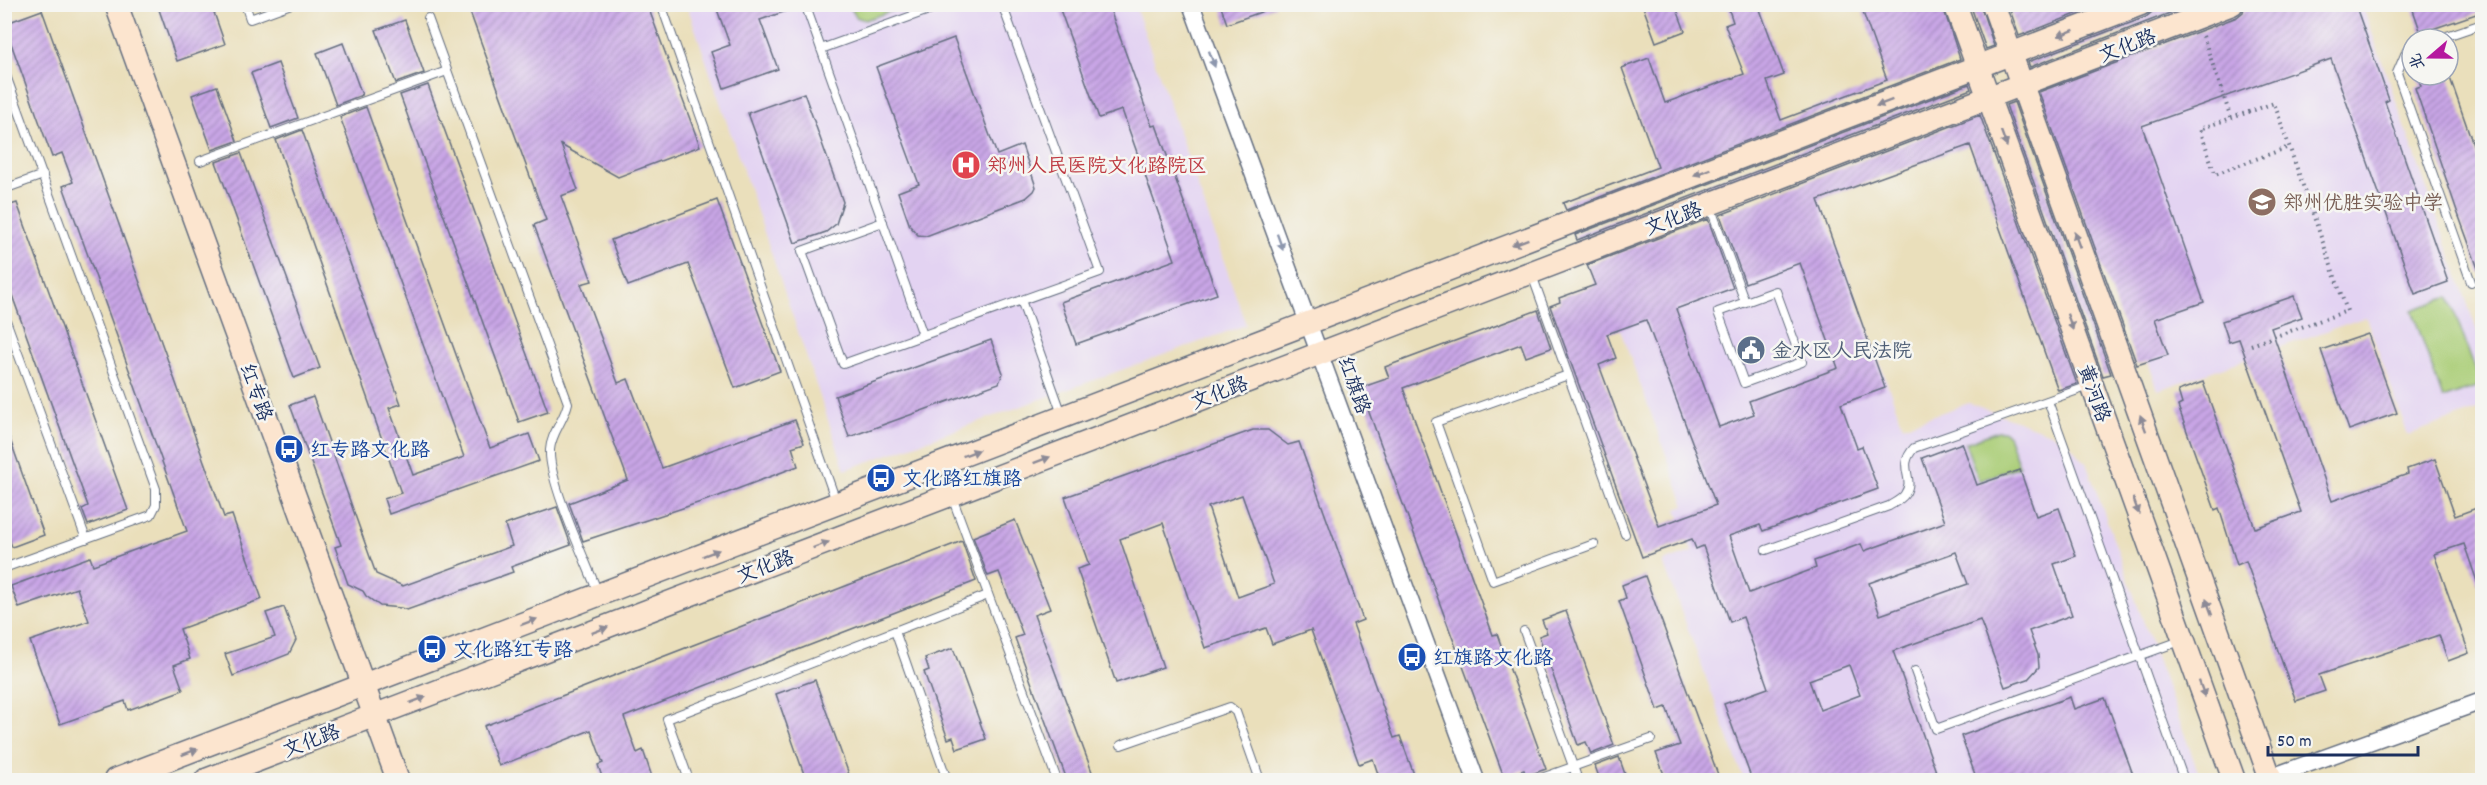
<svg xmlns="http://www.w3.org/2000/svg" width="2487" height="785" font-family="Dekko,'LXGW WenKai TC',sans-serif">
  <defs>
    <pattern id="building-hatch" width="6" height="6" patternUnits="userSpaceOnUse" patternTransform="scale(1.5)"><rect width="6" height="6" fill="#c9a6e6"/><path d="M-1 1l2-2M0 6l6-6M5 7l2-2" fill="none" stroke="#a288be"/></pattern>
  </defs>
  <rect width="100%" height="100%" fill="#f6f6f2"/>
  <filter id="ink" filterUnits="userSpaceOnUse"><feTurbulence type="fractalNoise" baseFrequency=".0167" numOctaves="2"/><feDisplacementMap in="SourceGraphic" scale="12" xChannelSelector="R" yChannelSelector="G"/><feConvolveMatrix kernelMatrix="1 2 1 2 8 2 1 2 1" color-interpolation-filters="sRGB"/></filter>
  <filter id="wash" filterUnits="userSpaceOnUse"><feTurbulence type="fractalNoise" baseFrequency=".008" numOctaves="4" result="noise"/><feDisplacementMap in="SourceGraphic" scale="24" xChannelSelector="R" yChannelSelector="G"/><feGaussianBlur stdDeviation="1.35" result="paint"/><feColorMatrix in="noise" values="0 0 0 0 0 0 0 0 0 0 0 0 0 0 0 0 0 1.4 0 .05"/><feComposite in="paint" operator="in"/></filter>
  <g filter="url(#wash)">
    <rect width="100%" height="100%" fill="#eadfbb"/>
    <g fill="#e3d3f2">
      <polygon points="687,5 1135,5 1246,325 845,470"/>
      <polygon points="2285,5 2362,5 2482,345 2482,408 2408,435 2366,317 2158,390 2051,87"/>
      <polygon points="1818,195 1903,426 1969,403 2050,433 2069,444 2086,463 2201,780 1744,780 1663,562 1692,552 1677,509 1685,506 1600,275"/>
    </g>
    <g fill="#aacd77" stroke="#627e6a" stroke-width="1.5">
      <polygon points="849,5 849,4 909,5 865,20 856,17"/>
      <polygon points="2449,297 2481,385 2443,399 2412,310"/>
      <polygon points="1998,431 2004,431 2008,435 2019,466 1979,481 1965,443"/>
    </g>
    <g id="blocks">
      <g fill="url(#building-hatch)" fill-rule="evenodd">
        <polygon points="157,4 211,4 225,44 177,61"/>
        <polygon points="467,4 647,4 700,146 618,177 561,145 578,190 561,196 592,281 581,284 618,383 628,379 662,468 795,420 804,443 792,447 798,466 719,496 583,541 569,503 628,480 534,225 546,220"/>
        <polygon points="715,4 797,4 798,7 760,20 778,69 724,88 711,52 730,45"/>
        <polygon points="1058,4 1108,4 1152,126 1156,125 1217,294 1076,344 1061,302 1175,260 1122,110 1099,118"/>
        <polygon points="1220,4 1275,4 1275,7 1227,24"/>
        <polygon points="1642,4 1675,4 1685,31 1656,42"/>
        <polygon points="1727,4 1758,4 1784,75 1767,81 1781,120 1887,80 1860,4 1942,4 1960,59 1566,210 1563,203 1658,167 1622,68 1649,58 1665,103 1744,74 1725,25 1733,22"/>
        <polygon points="1970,4 1980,4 1994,46 1986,49"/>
        <polygon points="2008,4 2102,4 2019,36"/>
        <polygon points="2154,4 2193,4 2030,67 2028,62 2146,17 2152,12"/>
        <polygon points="2245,4 2355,4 2389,100 2385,102 2448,282 2415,294 2331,59 2142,126 2204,302 2155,319 2168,355 2137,365 2039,92 2237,17 2243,12"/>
        <polygon points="2411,4 2482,4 2482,12 2421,33"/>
        <polygon points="42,10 224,517 232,515 262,599 180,629 190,659 174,665 183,690 128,710 125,701 60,724 30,641 89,621 77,588 19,608 11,586 90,557 93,565 187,531 63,186 73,182 62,153 52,157 4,24"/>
        <polygon points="405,20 424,73 396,83 376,30"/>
        <polygon points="954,38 997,155 1022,145 1036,187 1034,191 1026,198 926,236 918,235 910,226 898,192 919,184 876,67"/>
        <polygon points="343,43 362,95 336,105 317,53"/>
        <polygon points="278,63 298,118 271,128 251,73"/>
        <polygon points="2417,75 2449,75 2482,170 2482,274 2480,274 2457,211 2415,88 2421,86"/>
        <polygon points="1969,84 1971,89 1577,240 1575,235"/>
        <polygon points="428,85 548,412 519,422 400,95"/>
        <polygon points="217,86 237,141 212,150 192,95"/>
        <polygon points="804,93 843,202 836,224 826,232 795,243 748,113"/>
        <polygon points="2014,102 2111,374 2103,376 2006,105"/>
        <polygon points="366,107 490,448 529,434 539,461 389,514 384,499 401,493 276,140 302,130 401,404 389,408 413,475 464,457 340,117"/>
        <path d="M1980 115 2077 384 2058 390 1970 145 1818 200 1885 388 1841 404 1857 448 1862 446 1878 489 1763 531 1760 525 1729 536 1749 593 1816 568 1814 561 1861 544 1864 551 1945 522 1922 458 1962 443 1977 485 2020 470 2036 516 2059 508 2076 556 2054 564 2072 615 2029 631 2038 655 2039 667 2028 679 2005 687 1980 620 1893 651 1939 780H1752L1724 704 1768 688 1743 617 1730 622 1703 546 1696 549 1692 539 1642 557 1550 306 1560 302 1559 298 1595 285 1587 265 1708 219 1733 288 1676 309 1719 427 1754 414 1749 401 1838 368 1800 263 1745 283 1720 215ZM1646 320 1716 505 1659 526 1599 365 1616 358 1607 334ZM1956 552 1968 584 1880 615 1869 583ZM1849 665 1860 695 1820 710 1809 680Z"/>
        <polygon points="241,153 320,368 294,378 216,162"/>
        <polygon points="717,200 780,371 735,388 688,264 628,286 611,240"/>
        <polygon points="17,203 128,510 88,525 82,509 88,506 4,273 4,207"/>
        <polygon points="2294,296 2302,317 2271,328 2332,501 2408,474 2407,469 2435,459 2455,516 2482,506 2482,590 2480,590 2464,544 2434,554 2469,653 2448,661 2439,635 2319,675 2325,691 2296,701 2246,561 2237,565 2219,508 2215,510 2178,406 2182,404 2178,391 2203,382 2255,528 2301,512 2239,339 2229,342 2222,321"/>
        <polygon points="1538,310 1551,348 1526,357 1521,344 1403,388 1493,635 1497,634 1546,769 1526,776 1524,770 1504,777 1360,388 1389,378 1385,367"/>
        <polygon points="2368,334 2397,413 2349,430 2321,350"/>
        <polygon points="991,340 1003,373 999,383 849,437 835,396"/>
        <polygon points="313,397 376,574 403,586 512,546 505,525 557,507 571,545 511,567 513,572 407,610 401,608 380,606 366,596 363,591 348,584 335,547 341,545 290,405"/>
        <path d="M1253 430H1268L1288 445 1299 442 1363 620 1353 624 1394 738 1400 736 1416 780H1380L1373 759 1359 764 1311 630 1272 644 1266 628 1205 648 1163 523 1120 539 1163 667 1116 683 1077 569 1089 565 1065 497ZM1242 495 1274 584 1238 597 1208 507Z"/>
        <polygon points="7,431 44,535 12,547 4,525 4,432"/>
        <polygon points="1015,520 1050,609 1034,615 1095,780 1067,780 1015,638 1023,635 999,572 988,576 973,537"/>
        <polygon points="962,541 976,581 624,717 637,753 643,750 652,777 642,780 603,780 598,765 603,763 591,730 499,766 484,726"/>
        <polygon points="1645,576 1700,726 1720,780 1666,780 1656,753 1680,745 1666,707 1658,710 1619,601 1626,598 1622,585"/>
        <polygon points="284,607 296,640 289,654 233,676 225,654 275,637 266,613"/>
        <polygon points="1566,611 1614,745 1591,754 1586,742 1578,745 1539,636 1547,633 1542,620"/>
        <polygon points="953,648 986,739 957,749 953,737 948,739 924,672 929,670 925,658"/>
        <polygon points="815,680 851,780 806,780 776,694"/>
        <polygon points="2070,697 2074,709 2105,698 2135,780 1977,780 1961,736"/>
        <polygon points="1619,757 1627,780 1600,780 1595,766"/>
      </g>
    </g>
  </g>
  <g filter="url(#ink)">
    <use href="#blocks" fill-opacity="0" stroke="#636d7f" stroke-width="1.5"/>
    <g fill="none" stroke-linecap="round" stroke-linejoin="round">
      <g stroke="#636d7f" stroke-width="10">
        <g id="lane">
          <polyline points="245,4 250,19 291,4"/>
          <polyline points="661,4 837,504"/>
          <polyline points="805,4 923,335"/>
          <path d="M428 18 568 403C564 421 551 433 550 450 548 481 586 562 599 595"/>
          <polyline points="2438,39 2482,24"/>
          <polyline points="2412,48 2407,50 2397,73 2471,282"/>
          <polyline points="821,49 945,4"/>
          <polyline points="4,70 156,489 156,505 151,515 4,568"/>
          <polyline points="200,161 447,71"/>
          <polyline points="4,189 43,175"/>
          <polyline points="1710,206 1745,302"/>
          <polyline points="883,222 802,251 843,364 1100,272 1002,4"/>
          <polyline points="1532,275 1625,534"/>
          <polygon points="1776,291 1802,362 1744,383 1718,312"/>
          <polyline points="1021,300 1063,417"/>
          <polyline points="4,315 86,539"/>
          <polyline points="1568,375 1436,422 1493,581 1594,544"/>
          <polyline points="2048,401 2184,780"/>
          <polyline points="952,497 1057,780"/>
          <path d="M1766 550 1889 506C1894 503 1902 499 1905 494 1916 477 1896 468 1914 448L2092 385"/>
          <polyline points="895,631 946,777 943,780"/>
          <polyline points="1524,631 1578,780"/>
          <polyline points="1915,671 1936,729 2183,640"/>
          <polyline points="1121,745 1230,707 1236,712 1260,780"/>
          <polyline points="689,780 667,719 988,595"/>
          <polyline points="1536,780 1651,739"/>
        </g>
      </g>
      <g stroke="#636d7f" stroke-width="19">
        <g id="street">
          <polyline points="1191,4 1476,780"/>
          <polyline points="2263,780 2482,701"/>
        </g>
      </g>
      <g stroke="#636d7f" stroke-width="25">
        <g id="secondary">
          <polyline points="116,4 398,780"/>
          <polyline points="1955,4 2234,780"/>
          <polyline points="1993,4 2271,780"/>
          <polyline points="115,780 2141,4"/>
          <polyline points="206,780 2232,4"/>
        </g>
      </g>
      <g stroke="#636d7f" stroke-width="4" stroke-dasharray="1.5 4.5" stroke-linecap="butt">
        <polyline points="2203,36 2231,118"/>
        <polyline points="2251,345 2347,311 2274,103 2200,129 2215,174 2289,147"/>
      </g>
      <use href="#lane" stroke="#fff" stroke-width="8"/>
      <use href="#street" stroke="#fff" stroke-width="16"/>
      <use href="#secondary" stroke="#fce5cf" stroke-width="22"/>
    </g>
    <defs><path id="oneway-solid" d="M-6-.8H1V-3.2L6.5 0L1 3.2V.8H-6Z" transform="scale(1.5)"/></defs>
    <g fill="#8c8a96">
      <use href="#oneway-solid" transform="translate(2066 33) rotate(159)"/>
      <use href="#oneway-solid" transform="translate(1884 103) rotate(159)"/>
      <use href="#oneway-solid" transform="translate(2004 139) rotate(70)"/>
      <use href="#oneway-solid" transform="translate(1702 172) rotate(159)"/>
      <use href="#oneway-solid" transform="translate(2077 240) rotate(-110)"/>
      <use href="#oneway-solid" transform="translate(1520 242) rotate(159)"/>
      <use href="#oneway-solid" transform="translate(2070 322) rotate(70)"/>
      <use href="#oneway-solid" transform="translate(2143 423) rotate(-110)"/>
      <use href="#oneway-solid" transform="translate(971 453) rotate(-21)"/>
      <use href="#oneway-solid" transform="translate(1042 460) rotate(-21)"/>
      <use href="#oneway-solid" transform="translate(2136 506) rotate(70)"/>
      <use href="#oneway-solid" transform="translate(821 545) rotate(-21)"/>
      <use href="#oneway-solid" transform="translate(711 553) rotate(-21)"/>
      <use href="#oneway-solid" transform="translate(2209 607) rotate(-110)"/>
      <use href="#oneway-solid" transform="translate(529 622) rotate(-21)"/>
      <use href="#oneway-solid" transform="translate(600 630) rotate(-21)"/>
      <use href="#oneway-solid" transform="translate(2202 689) rotate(70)"/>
      <use href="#oneway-solid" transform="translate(418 700) rotate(-21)"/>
      <use href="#oneway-solid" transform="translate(190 752) rotate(-21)"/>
    </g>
    <g fill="#8d97ae">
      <use href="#oneway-solid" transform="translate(1212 59) rotate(70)"/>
      <use href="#oneway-solid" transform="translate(1280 242) rotate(70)"/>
    </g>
  </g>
  <defs>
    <g id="hospital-disc" transform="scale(1.5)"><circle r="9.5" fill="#e0444e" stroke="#f6f6f2"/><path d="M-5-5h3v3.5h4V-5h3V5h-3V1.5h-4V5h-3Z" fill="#fff"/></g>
    <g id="school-disc" transform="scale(1.5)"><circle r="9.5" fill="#8d6e63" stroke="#f6f6f2"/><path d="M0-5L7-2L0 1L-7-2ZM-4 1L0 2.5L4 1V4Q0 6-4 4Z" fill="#fff"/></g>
    <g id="civic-disc" transform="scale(1.5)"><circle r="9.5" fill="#5c6f8a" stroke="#f6f6f2"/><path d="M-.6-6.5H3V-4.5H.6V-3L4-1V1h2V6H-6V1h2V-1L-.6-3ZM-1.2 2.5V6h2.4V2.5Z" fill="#fff"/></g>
    <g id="bus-disc" transform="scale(1.5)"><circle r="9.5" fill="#1a4fb4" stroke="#f6f6f2"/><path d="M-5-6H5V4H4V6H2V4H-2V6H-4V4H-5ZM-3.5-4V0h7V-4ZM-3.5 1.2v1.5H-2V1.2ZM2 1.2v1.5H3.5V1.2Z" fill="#fff"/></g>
  </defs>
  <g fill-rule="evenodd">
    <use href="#hospital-disc" x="966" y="165"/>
    <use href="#school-disc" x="2262" y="202"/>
    <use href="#civic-disc" x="1751" y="350"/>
    <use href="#bus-disc" x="289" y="449"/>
    <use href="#bus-disc" x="881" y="478"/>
    <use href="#bus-disc" x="432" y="649"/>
    <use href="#bus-disc" x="1412" y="657"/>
  </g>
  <g text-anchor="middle" stroke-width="5" stroke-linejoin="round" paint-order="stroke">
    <g font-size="20" fill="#1b2f5e" stroke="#f6f6f2">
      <text transform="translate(2127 45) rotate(-21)" y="7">文化路</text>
      <text transform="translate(1673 218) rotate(-21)" y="7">文化路</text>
      <text transform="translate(1355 385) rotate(70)" y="7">红旗路</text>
      <text transform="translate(257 392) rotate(70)" y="7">红专路</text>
      <text transform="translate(1219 392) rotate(-21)" y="7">文化路</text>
      <text transform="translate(2095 393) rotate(70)" y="7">黄河路</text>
      <text transform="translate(765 566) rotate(-21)" y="7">文化路</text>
      <text transform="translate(311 740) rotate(-21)" y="7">文化路</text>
    </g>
    <g font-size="20" fill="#be3a42" stroke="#f6f6f2" text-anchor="start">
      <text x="987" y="172">郑州人民医院文化路院区</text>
    </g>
    <g font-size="20" fill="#785e54" stroke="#f6f6f2" text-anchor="start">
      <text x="2283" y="209">郑州优胜实验中学</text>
    </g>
    <g font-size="20" fill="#4e5e75" stroke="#f6f6f2" text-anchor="start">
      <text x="1772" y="357">金水区人民法院</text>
    </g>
    <g font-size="20" fill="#164399" stroke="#f6f6f2" text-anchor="start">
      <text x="310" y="456">红专路文化路</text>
      <text x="902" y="485">文化路红旗路</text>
      <text x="453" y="656">文化路红专路</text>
      <text x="1433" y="664">红旗路文化路</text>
    </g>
  </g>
  <rect width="2487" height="785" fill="none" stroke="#f6f6f2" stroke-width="24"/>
  <g transform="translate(2430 57) rotate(250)"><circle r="28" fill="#f6f6f2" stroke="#9ea6b7" stroke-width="1.5"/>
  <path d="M0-4.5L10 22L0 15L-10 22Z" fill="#b5179e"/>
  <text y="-9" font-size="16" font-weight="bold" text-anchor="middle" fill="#1b2f5e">北</text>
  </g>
  <path d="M2268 746v9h150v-9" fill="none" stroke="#1b2f5e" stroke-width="3"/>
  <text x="2277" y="746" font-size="18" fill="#1b2f5e" stroke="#f6f6f2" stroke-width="4.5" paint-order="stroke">50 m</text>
</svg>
